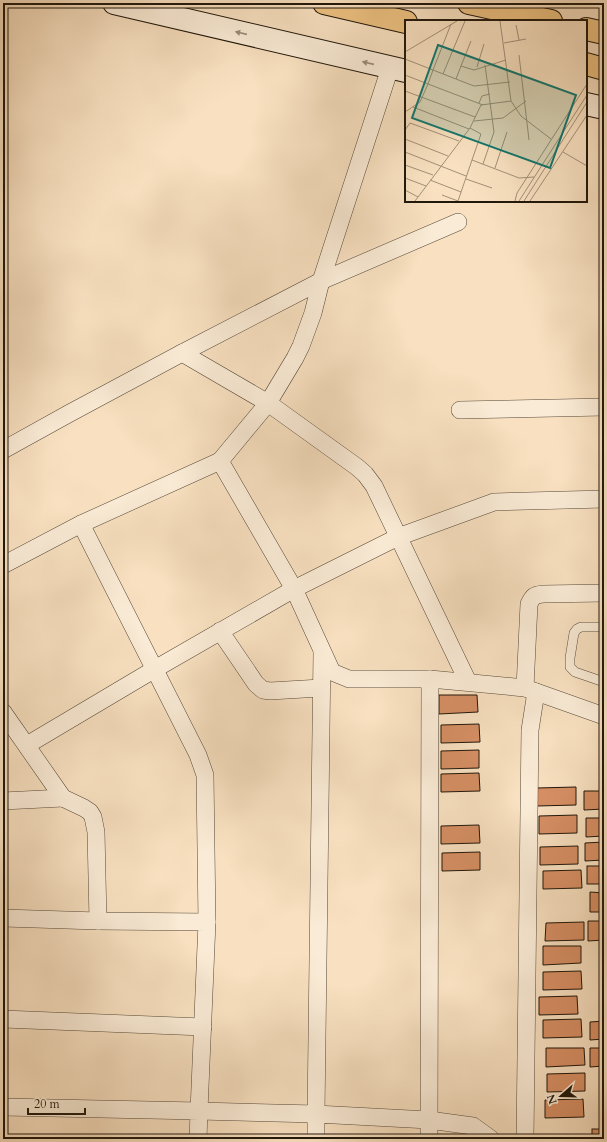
<svg xmlns="http://www.w3.org/2000/svg" width="607" height="1142" font-family="Cardo,serif">
  <rect width="100%" height="100%" fill="#f8e0c0"/>
  <filter id="stains"><feTurbulence type="fractalNoise" baseFrequency=".005" numOctaves="4"/><feColorMatrix values="0 0 0 0 .2 0 0 0 0 .09 0 0 0 0 .02 0 0 0 .5 -.17"/></filter>
  <radialGradient id="worn" r=".72"><stop offset=".6" stop-color="#630" stop-opacity="0"/><stop offset="1" stop-color="#630" stop-opacity=".3"/></radialGradient>
  <g fill="#d68f64" stroke="#20170b">
    <polygon points="439,695 477,695 478,712 439,714"/>
    <polygon points="479,724 480,742 441,743 441,725"/>
    <polygon points="479,750 479,768 441,769 441,751"/>
    <polygon points="479,773 480,791 441,792 441,774"/>
    <polygon points="576,787 576,805 537,806 537,788"/>
    <polygon points="584,791 604,791 604,809 584,810"/>
    <polygon points="577,815 577,833 539,834 539,816"/>
    <polygon points="586,818 604,818 604,836 586,837"/>
    <polygon points="479,825 480,843 441,844 441,826"/>
    <polygon points="604,842 604,860 585,861 585,843"/>
    <polygon points="578,846 578,864 540,865 540,847"/>
    <polygon points="480,852 480,870 442,871 442,853"/>
    <rect x="587" y="866" width="17" height="18"/>
    <polygon points="581,870 582,888 543,889 543,871"/>
    <polygon points="590,892 604,893 604,912 590,912"/>
    <polygon points="588,921 604,921 604,940 588,941"/>
    <polygon points="584,922 584,940 545,941 546,923"/>
    <polygon points="543,946 581,946 581,963 543,965"/>
    <polygon points="581,971 582,989 543,990 543,972"/>
    <polygon points="577,996 578,1014 539,1015 539,997"/>
    <polygon points="581,1019 582,1037 543,1038 543,1020"/>
    <polygon points="604,1021 604,1039 590,1040 590,1022"/>
    <polygon points="546,1048 584,1048 585,1065 546,1067"/>
    <polygon points="590,1048 604,1048 604,1066 590,1067"/>
    <polygon points="585,1073 585,1091 547,1092 547,1074"/>
    <polygon points="583,1099 584,1117 545,1118 545,1100"/>
    <rect x="592" y="1129" width="12" height="10"/>
  </g>
  <g fill="none" stroke-linecap="round" stroke-linejoin="round">
    <g stroke="#564938" stroke-width="10">
      <polyline id="lane" points="604,627 581,627 577,629 574,633 570,658 570,667 575,672 604,682"/>
    </g>
    <g stroke="#564938" stroke-width="18">
      <g id="street">
        <polyline points="182,353 268,403 357,467 365,474 374,486 468,682"/>
        <polyline points="460,410 604,407"/>
        <polyline points="3,450 70,413 182,353 321,281 458,222"/>
        <polyline points="220,461 268,403 295,358 301,346 313,313 321,281 390,68"/>
        <polyline points="81,524 198,755 205,775 207,922"/>
        <polyline points="3,565 81,524 220,461 294,589 332,672 349,679 430,679 525,688 604,716"/>
        <polyline points="220,631 256,684 263,690 270,691 321,688"/>
        <path d="M525 688 529 604C533 596 534 595 543 594L604 593"/>
        <polyline points="3,712 63,798 84,808 90,812 93,817 96,832 98,921 207,922 199,1111 316,1114 322,653"/>
        <polyline points="27,745 155,669 294,589 398,537 494,502 604,499"/>
        <polyline points="3,801 63,798"/>
        <polyline points="3,918 98,921"/>
        <polyline points="3,1019 203,1027"/>
        <polyline points="3,1107 199,1111 198,1139"/>
        <polyline points="316,1139 316,1114 429,1120 473,1126 491,1139"/>
        <polyline points="429,1139 430,679"/>
        <polyline points="525,1139 530,730 536,692"/>
      </g>
    </g>
    <g stroke="#20170b" stroke-width="24">
      <g id="secondary">
        <polyline points="114,3 406,71"/>
        <polyline points="586,104 604,108"/>
      </g>
    </g>
    <g stroke="#20170b" stroke-width="24">
      <g id="highway">
        <polyline points="324,3 406,22"/>
        <polyline points="469,3 551,21"/>
        <polyline points="586,29 604,33"/>
        <polyline points="586,64 604,69"/>
      </g>
    </g>
    <use href="#lane" stroke="#faebd6" stroke-width="9"/>
    <use href="#street" stroke="#faebd6" stroke-width="17"/>
    <use href="#secondary" stroke="#faebd6" stroke-width="22"/>
    <use href="#highway" stroke="#ecc080" stroke-width="22"/>
  </g>
  <defs><path id="oneway-solid" d="M-6-.8H1V-3.2L6.5 0L1 3.2V.8H-6Z"/></defs>
  <g fill="#988c7b">
    <use href="#oneway-solid" transform="translate(241 33) rotate(-167)"/>
    <use href="#oneway-solid" transform="translate(368 63) rotate(-167)"/>
  </g>
  <g transform="translate(405 20)">
    <rect width="182" height="182" fill="#f8e0c0"/>
    <path fill="none" stroke="#a29078" stroke-width="1" d="M111 5 114 20M99 23 121 19M0 32 52 1M114 35 124 120M0 39 28 50 46 4M56 46 66 21M72 47 79 24M38 54 60 1M0 55 23 64 15 82 0 92M51 59 69 66 105 62M0 71 70 97M106 81 116 96 146 119M74 83 77 76 85 74M78 85 23 64 28 50 51 59 56 46 69 50 101 40M8 87 64 109M69 101 98 98 121 81M65 108 76 114 67 140 114 158 129 157M0 110 5 103 54 121M0 119 43 136M0 132 61 156M158 132 182 146M78 144 89 112 80 45M0 145 28 155M90 148 102 112M0 158 21 166M61 159 87 168M25 160 56 172M0 170 13 177M37 175 53 181M10 181 65 108 76 85 106 81 95 1M53 181 67 140M110 181 112 173 182 64M114 181 182 75M119 181 182 82M125 181 182 95"/>
    <path fill="#0f766e" fill-opacity="0.15" stroke="#0f766e" stroke-width="2" d="M33 25 171 75 145 148 7 98Z"/>
    <rect width="182" height="182" fill="none" stroke="#20170b" stroke-width="2"/>
  </g>
  <rect width="607" height="1142" fill="none" stroke="#f8e0c0" stroke-width="16"/>
  <rect x="4" y="4" width="599" height="1134" fill="none" stroke="#20170b" stroke-width="2"/>
  <rect x="8" y="8" width="591" height="1126" fill="none" stroke="#20170b"/>
  <g transform="translate(561 1096) rotate(250)" stroke="#faebd6" stroke-width="3" paint-order="stroke">
  <path d="M0-3L7 15L0 10L-7 15Z" fill="#20170b"/>
  <text y="-6" font-size="11" font-weight="bold" text-anchor="middle" fill="#20170b">N</text>
  </g>
  <path d="M28 1108v6h57v-6" fill="none" stroke="#20170b" stroke-width="2"/>
  <text x="34" y="1108" font-size="12" fill="#20170b" stroke="#faebd6" stroke-width="3" paint-order="stroke">20 m</text>
  <rect width="100%" height="100%" filter="url(#stains)"/>
  <rect width="100%" height="100%" fill="url(#worn)"/>
</svg>
